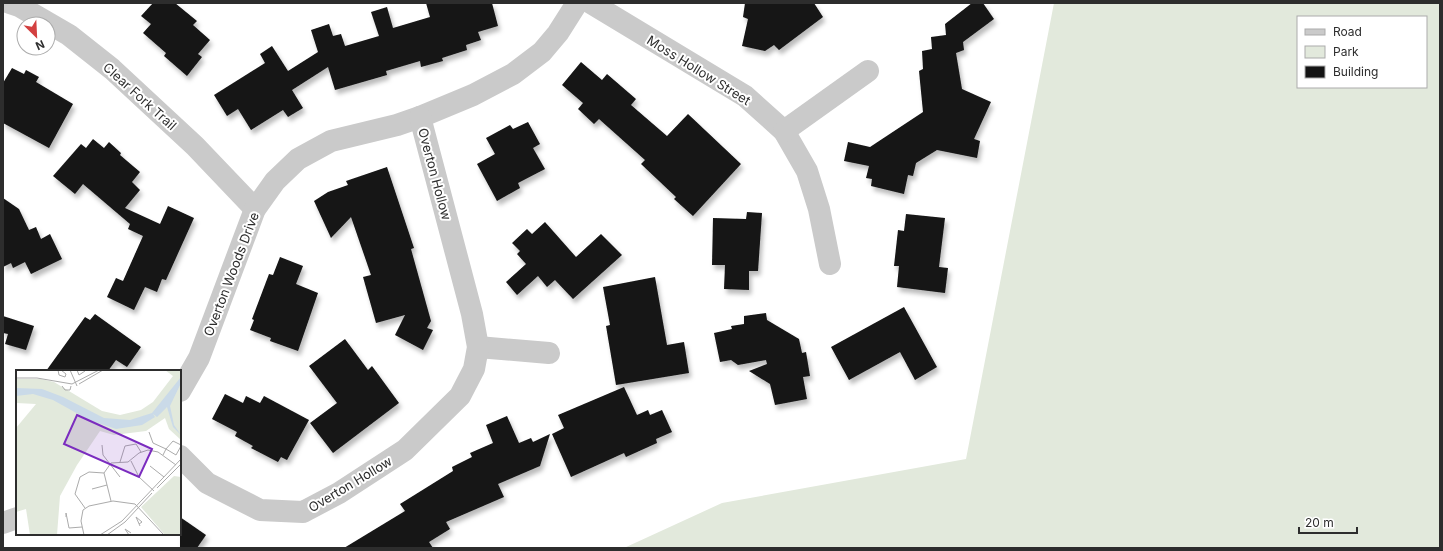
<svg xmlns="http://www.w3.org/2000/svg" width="1443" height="551" font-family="Inter,sans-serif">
  <defs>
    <filter id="shadow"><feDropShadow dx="2.5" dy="4.5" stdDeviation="2" flood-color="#0004"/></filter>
  </defs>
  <rect width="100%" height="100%" fill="#fff"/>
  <path fill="#e2e9dc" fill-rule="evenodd" d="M1054 3H1440V548H624L722 503 966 459ZM1298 17H1426V87H1298Z"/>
  <g fill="#141414" filter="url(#shadow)">
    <polygon points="153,3 175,3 197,21 193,25 210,40 198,54 202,57 187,76 164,56 166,53 143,33 151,24 141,16"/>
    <polygon points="426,3 492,3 498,26 478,32 481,40 466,45 467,50 442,58 443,61 421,67 420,61 386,71 387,75 335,90 328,67 292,90 303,108 288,117 283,110 251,130 238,109 227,116 214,95 265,63 260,54 272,46 288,71 318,52 311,30 329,24 333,36 341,34 345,46 379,36 371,12 387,7 393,28 430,17"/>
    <polygon points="745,3 814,3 823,17 779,50 774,45 765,51 742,46 748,19 743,17"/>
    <polygon points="972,3 983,3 994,19 963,42 964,50 956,53 962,89 991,102 974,139 980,141 977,158 937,150 916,163 913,176 908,175 904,194 871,186 872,179 866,178 869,166 844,161 848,142 870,147 923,112 919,71 923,69 922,51 932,49 931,37 946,35 945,24"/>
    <polygon points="581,62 602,80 607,74 636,99 631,105 667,136 688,114 741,164 693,216 674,199 676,197 641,164 645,160 599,119 594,124 578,109 583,103 562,85"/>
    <polygon points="12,68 24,74 26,70 39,77 36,82 73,104 49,148 3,123 3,83"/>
    <polygon points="528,122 540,144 533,148 545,169 518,183 520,188 497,201 477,164 495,154 486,138 510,125 513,129"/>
    <polygon points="93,139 104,148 109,142 121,153 120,155 140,172 132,182 140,190 125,208 160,224 168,206 194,218 166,280 162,279 157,292 145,287 134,310 107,297 116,278 123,281 143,236 128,229 130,224 83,184 75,194 53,176 81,144 86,148"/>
    <polygon points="387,167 414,248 411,249 431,321 427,328 433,330 423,350 395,335 405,315 376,323 363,277 371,275 351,217 331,238 314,201 328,192 348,185 346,181"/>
    <polygon points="3,198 19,209 29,230 36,227 41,239 50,234 62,259 31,274 25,262 13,268 11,263 3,267"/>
    <polygon points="747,212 762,213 758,271 749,271 749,290 724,289 725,265 712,265 713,218 746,219"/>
    <polygon points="906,214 945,218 939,267 948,268 945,293 897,287 899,266 894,266 898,230 904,231"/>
    <polygon points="545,222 576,257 601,234 622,255 573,299 555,280 547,287 538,276 517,295 506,282 526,264 517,254 520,251 512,243 527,229 532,234"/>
    <polygon points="280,257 303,266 296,284 318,293 298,351 270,341 271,338 250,330 254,320 252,319 269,274 273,275"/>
    <polygon points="655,277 667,345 684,342 689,373 616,385 606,326 610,325 603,287"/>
    <polygon points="904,307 937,367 915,380 900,352 849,380 831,347"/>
    <polygon points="766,313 767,320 799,339 802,353 806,352 810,376 803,377 807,399 775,405 770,384 749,371 767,364 766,360 738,365 731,360 720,362 714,333 732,329 731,326 744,324 744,316"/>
    <polygon points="95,314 141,347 127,367 116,360 108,371 46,371 85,317 90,320"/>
    <polygon points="3,316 34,326 26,350 5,344 8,334 3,333"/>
    <polygon points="345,339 368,370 372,366 399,403 333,453 310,423 337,403 309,366"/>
    <polygon points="624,387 637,415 648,410 650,415 662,410 672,432 656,439 657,443 626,457 624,453 571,477 552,434 564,428 558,415"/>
    <polygon points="225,394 243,403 246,396 260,403 264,396 309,420 287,460 281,457 278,462 251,448 253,446 235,436 237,432 212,419"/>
    <polygon points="507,416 519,443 531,438 533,442 550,434 540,466 498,484 504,497 446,522 450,529 429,542 433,548 344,548 405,511 400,504 453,471 452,467 472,457 470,453 493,443 486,425"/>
    <polygon points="180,517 206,535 197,548 180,548"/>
  </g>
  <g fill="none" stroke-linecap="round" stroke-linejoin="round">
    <g stroke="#cacaca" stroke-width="22">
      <polyline points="10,3 19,6 69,35 112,69 195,146 255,209"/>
      <polyline points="591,3 745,96 784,131 807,171 819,209 830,264"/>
      <polyline points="784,131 868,71"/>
      <polyline points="478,347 549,353"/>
      <polyline points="180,391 199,358 255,209 275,181 298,159 331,141 397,125 420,117 473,95 513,74 542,52 558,33 577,3"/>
      <polyline points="180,456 207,483 260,510 303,512 339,493 405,450 460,396 474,369 478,347 472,314 420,117"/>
      <polyline points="3,523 17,518"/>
    </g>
  </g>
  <g text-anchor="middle" stroke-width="4" stroke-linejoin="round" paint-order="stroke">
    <g font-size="13" fill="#2d2d2d" stroke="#fff">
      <text transform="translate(699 70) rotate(32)" y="5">Moss Hollow Street</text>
      <text transform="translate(140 96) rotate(42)" y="5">Clear Fork Trail</text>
      <text transform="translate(435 174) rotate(75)" y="5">Overton Hollow</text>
      <text transform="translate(231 274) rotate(-69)" y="5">Overton Woods Drive</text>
      <text transform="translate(350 484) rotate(-31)" y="5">Overton Hollow</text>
    </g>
  </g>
  <g transform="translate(16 370)">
    <rect width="165" height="165" fill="#fff"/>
    <path d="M149 0H165V70L153 59 149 48 130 61 98 65 84 61 61 95 44 126 41 165H14L10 139 0 142V58L20 34 0 33V9H25L38 12 86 41 104 45 125 40 137 32 157 6ZM158 106 165 107V165H149L125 137Z" fill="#e2e9dc"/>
    <path d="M165 7V13L154 36 158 55 165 65 157 57 151 37 141 47 137 44 139 47 126 55 100 59 73 50 37 30 17 24 0 26V18L26 19 47 27 88 48 114 50 136 43Z" fill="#cadae8"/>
    <path fill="none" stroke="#ababab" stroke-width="1" d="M42 0 43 5 49 7 50 4 45 0M54 0 61 16M61 0 63 5 69 1M0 8H21L56 14 83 0M63 14 87 0M46 16 49 20H54L55 16M133 62 137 73 150 79 147 85M86 75 87 85 104 107M165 75 157 71 150 79 160 85 165 76M115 91 123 107 138 121M104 92 109 76 120 74 125 82M134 96 148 107M141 118 165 94M76 119 91 115M95 131 88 103 95 93 112 92 123 83 132 80 142 82 160 95M69 138 59 124 64 107 73 102 88 103M50 147V143L53 158 66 157M123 154 126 152 120 147 124 156M68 165 65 151 67 140 73 136 97 131 119 134 148 165M84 165 106 151 165 89M91 165 109 152 136 123M113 165 109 159 115 163"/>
    <path fill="#7b2cbf" fill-opacity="0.15" stroke="#7b2cbf" stroke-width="2" d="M61 45 136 79 123 107 48 74Z"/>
    <rect width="165" height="165" fill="none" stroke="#2d2d2d" stroke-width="2"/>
  </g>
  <rect width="1443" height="551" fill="none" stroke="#2d2d2d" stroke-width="8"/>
  <rect x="1297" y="16" width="130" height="72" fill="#ffffff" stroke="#ababab"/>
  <rect x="1305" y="29" width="20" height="6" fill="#cacaca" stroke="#ababab"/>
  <text x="1333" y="36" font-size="12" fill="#2d2d2d">Road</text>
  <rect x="1305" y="46" width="20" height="12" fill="#e2e9dc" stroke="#ababab"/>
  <text x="1333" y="56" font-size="12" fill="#2d2d2d">Park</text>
  <rect x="1305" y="66" width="20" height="12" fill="#141414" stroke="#ababab"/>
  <text x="1333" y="76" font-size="12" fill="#2d2d2d">Building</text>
  <g transform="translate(36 36) rotate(156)"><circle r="19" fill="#ffffff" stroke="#ababab"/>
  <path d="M0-3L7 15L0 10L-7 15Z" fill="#d34040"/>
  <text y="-6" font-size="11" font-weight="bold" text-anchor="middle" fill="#2d2d2d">N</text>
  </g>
  <path d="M1299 527v6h58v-6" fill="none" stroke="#2d2d2d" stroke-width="2"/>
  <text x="1305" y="527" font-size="12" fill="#2d2d2d" stroke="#ffffff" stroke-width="3" paint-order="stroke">20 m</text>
</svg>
